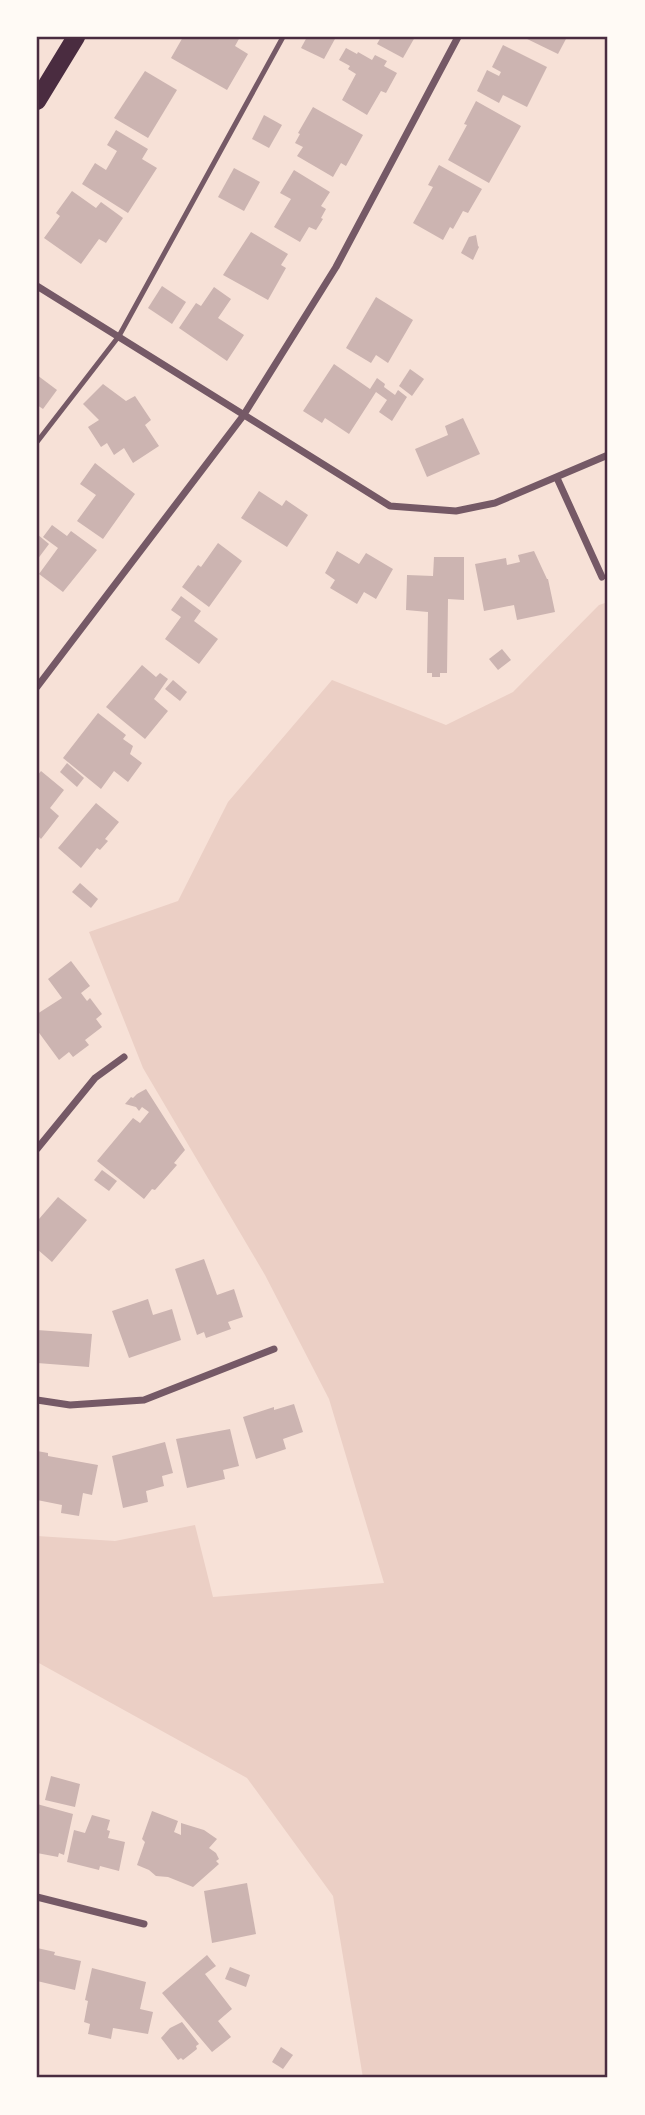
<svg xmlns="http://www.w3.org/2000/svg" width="645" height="2115" font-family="Helvetica,sans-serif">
  <rect width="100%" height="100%" fill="#f7e1d7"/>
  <polygon fill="#ebcfc5" points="608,602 608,2078 363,2078 333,1896 247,1778 37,1662 37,1536 115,1541 195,1525 213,1597 384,1583 329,1399 265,1275 143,1068 89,932 178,901 228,802 332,680 446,725 513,692 599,605"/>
  <g fill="#ccb4b1">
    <polygon points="183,37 240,37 235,46 248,54 227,90 171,58"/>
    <polygon points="307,37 336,37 324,59 301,48"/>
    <polygon points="381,37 415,37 403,58 377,44"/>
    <polygon points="523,37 567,37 558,54"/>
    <polygon points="503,45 547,67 527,107 503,95 499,103 477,91 487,70 499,76 501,72 492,67"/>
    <polygon points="346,48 357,54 358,52 372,60 375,55 387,61 384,66 397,73 386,93 381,91 367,115 342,100 356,74 348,69 350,66 339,60"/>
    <polygon points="145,71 177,90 148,138 114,118"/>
    <polygon points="476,101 521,126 489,183 448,160 467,125 464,124"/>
    <polygon points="313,107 363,135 346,166 341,163 333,177 297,156 303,147 295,143 300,134 298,133"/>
    <polygon points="264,115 282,125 269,148 252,139"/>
    <polygon points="116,130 148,149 142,159 157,168 128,213 82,184 95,163 106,170 117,151 107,145"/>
    <polygon points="439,165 482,189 468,213 463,211 453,229 450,227 443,240 413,223 433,187 428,185"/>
    <polygon points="234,168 260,182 244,211 218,197"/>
    <polygon points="294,170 330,192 321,206 326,209 321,218 323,219 316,230 309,227 300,242 274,227 291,199 280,193"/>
    <polygon points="72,191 96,208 101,202 123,218 106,243 99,239 81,264 44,238 60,216 56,213"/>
    <polygon points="251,232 288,254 281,265 286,268 268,300 223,275"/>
    <polygon points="476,235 478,246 479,247 473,260 461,253 469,237"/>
    <polygon points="162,286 186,302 172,324 148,308"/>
    <polygon points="214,287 231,299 218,318 244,335 227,361 179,328 196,303 201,306"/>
    <polygon points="376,297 413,320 388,363 376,355 371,363 346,348"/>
    <polygon points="334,364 370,389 377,378 385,384 384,387 395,395 398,390 407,397 392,421 379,412 387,400 376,392 349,434 325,418 322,423 303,411"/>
    <polygon points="410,369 424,379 412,396 399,386"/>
    <polygon points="37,375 57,390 43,409 37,405"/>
    <polygon points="103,384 126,401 135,396 151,420 145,425 159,446 133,463 124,448 114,455 107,443 101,447 88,427 99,420 83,404"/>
    <polygon points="463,418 480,454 427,477 415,449 448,435 445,426"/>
    <polygon points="95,463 135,494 103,539 77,521 96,495 80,484"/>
    <polygon points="259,491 282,506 286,500 308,515 287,547 241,518"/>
    <polygon points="52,525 67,536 71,531 97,550 63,592 39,574 58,548 43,537"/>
    <polygon points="37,534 49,544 37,560"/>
    <polygon points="218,543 242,561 209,607 182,587 198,565 201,567"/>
    <polygon points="337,551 359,564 366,553 393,569 376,599 364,592 357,604 330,588 335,580 325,573"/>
    <polygon points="534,551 547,579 548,579 555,612 517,620 514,605 484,611 475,564 506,558 507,565 520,562 518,555"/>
    <polygon points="434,557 464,557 464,600 448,599 447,673 440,673 440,677 432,677 432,673 427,673 428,612 406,610 407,575 433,576"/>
    <polygon points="181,596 201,611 194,621 218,639 199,664 165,639 181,617 171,610"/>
    <polygon points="502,649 511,660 498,670 489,659"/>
    <polygon points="142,665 156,677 160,673 168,679 154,699 168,711 145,739 106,707"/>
    <polygon points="173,680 187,692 180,701 165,689"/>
    <polygon points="98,713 126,735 123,739 133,746 130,754 142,763 128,782 114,771 101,789 63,758"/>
    <polygon points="67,763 84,778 77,787 60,772"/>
    <polygon points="41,771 64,790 50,808 59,816 41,839 37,835 37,776"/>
    <polygon points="96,803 119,822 105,839 108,841 100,850 97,848 81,868 58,848"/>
    <polygon points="80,883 98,899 91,908 72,892"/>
    <polygon points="71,961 90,986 81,993 87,1001 90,998 102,1014 96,1019 102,1027 85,1040 89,1045 73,1057 69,1052 59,1060 37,1030 37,1014 62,998 48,979"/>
    <polygon points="146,1089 185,1150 174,1163 177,1165 155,1190 152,1189 144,1199 97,1161 133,1118 140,1123 149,1112 142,1107 139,1111 136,1107 125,1104 131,1097 133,1098 137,1094"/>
    <polygon points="102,1170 117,1181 109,1191 94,1180"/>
    <polygon points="58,1197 87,1220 52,1262 37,1249 37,1217 39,1219"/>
    <polygon points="204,1259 217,1295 234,1289 243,1317 228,1322 231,1329 206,1338 204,1332 197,1335 175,1269"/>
    <polygon points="148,1299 153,1315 172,1309 181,1340 129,1358 112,1311"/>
    <polygon points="37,1330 92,1334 89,1367 37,1363"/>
    <polygon points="294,1404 303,1432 283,1439 286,1449 256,1459 243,1417 274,1407 274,1410"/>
    <polygon points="230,1429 239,1466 223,1470 225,1479 187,1488 176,1439"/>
    <polygon points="165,1442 173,1473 162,1476 164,1486 146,1491 148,1502 123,1508 112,1456"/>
    <polygon points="37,1451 48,1453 48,1456 98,1465 92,1495 83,1493 79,1516 61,1513 62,1505 37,1500"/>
    <polygon points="51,1776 80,1784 75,1807 45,1800"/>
    <polygon points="37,1804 73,1814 64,1855 59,1853 58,1857 37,1853"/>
    <polygon points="152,1811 178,1821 174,1832 181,1835 181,1823 204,1830 217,1839 209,1848 216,1853 219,1859 216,1861 219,1864 193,1887 168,1877 156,1876 149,1870 137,1865 145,1842 142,1839"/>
    <polygon points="92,1815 110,1820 107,1830 110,1831 108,1838 125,1842 119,1871 100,1866 99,1870 67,1862 74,1830 85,1833"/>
    <polygon points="247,1883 256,1934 212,1943 204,1891"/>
    <polygon points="37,1948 55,1952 54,1955 81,1961 75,1990 37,1981"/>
    <polygon points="207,1955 216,1966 205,1974 232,2009 218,2021 231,2037 212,2052 162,1993"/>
    <polygon points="230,1967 250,1975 246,1987 225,1979"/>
    <polygon points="92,1968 146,1982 140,2009 153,2012 148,2034 113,2028 111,2039 88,2034 90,2024 84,2022 88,2001 85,2000"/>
    <polygon points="182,2022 199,2044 196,2046 197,2049 183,2060 181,2058 178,2060 161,2038 170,2028"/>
    <polygon points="281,2047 293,2055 283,2069 272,2062"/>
  </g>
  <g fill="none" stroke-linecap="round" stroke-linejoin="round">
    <polyline stroke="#755966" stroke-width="5" points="37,442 119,336 283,37"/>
    <g stroke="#755966" stroke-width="7">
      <polyline points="37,286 390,506 456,511 495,503 608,455"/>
      <polyline points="557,478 602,577"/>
      <polyline points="37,687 243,416 336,267 458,37"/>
      <polyline points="37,1149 95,1078 124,1057"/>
      <polyline points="37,1400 70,1405 144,1400 274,1349"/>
      <polyline points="37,1897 144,1924"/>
    </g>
    <polyline stroke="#4a2c40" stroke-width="18" points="37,101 76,37"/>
  </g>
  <rect width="645" height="2115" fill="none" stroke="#fffaf5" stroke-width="77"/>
  <rect x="38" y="38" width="568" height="2038" fill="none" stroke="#4a2c40" stroke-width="2.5"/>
</svg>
